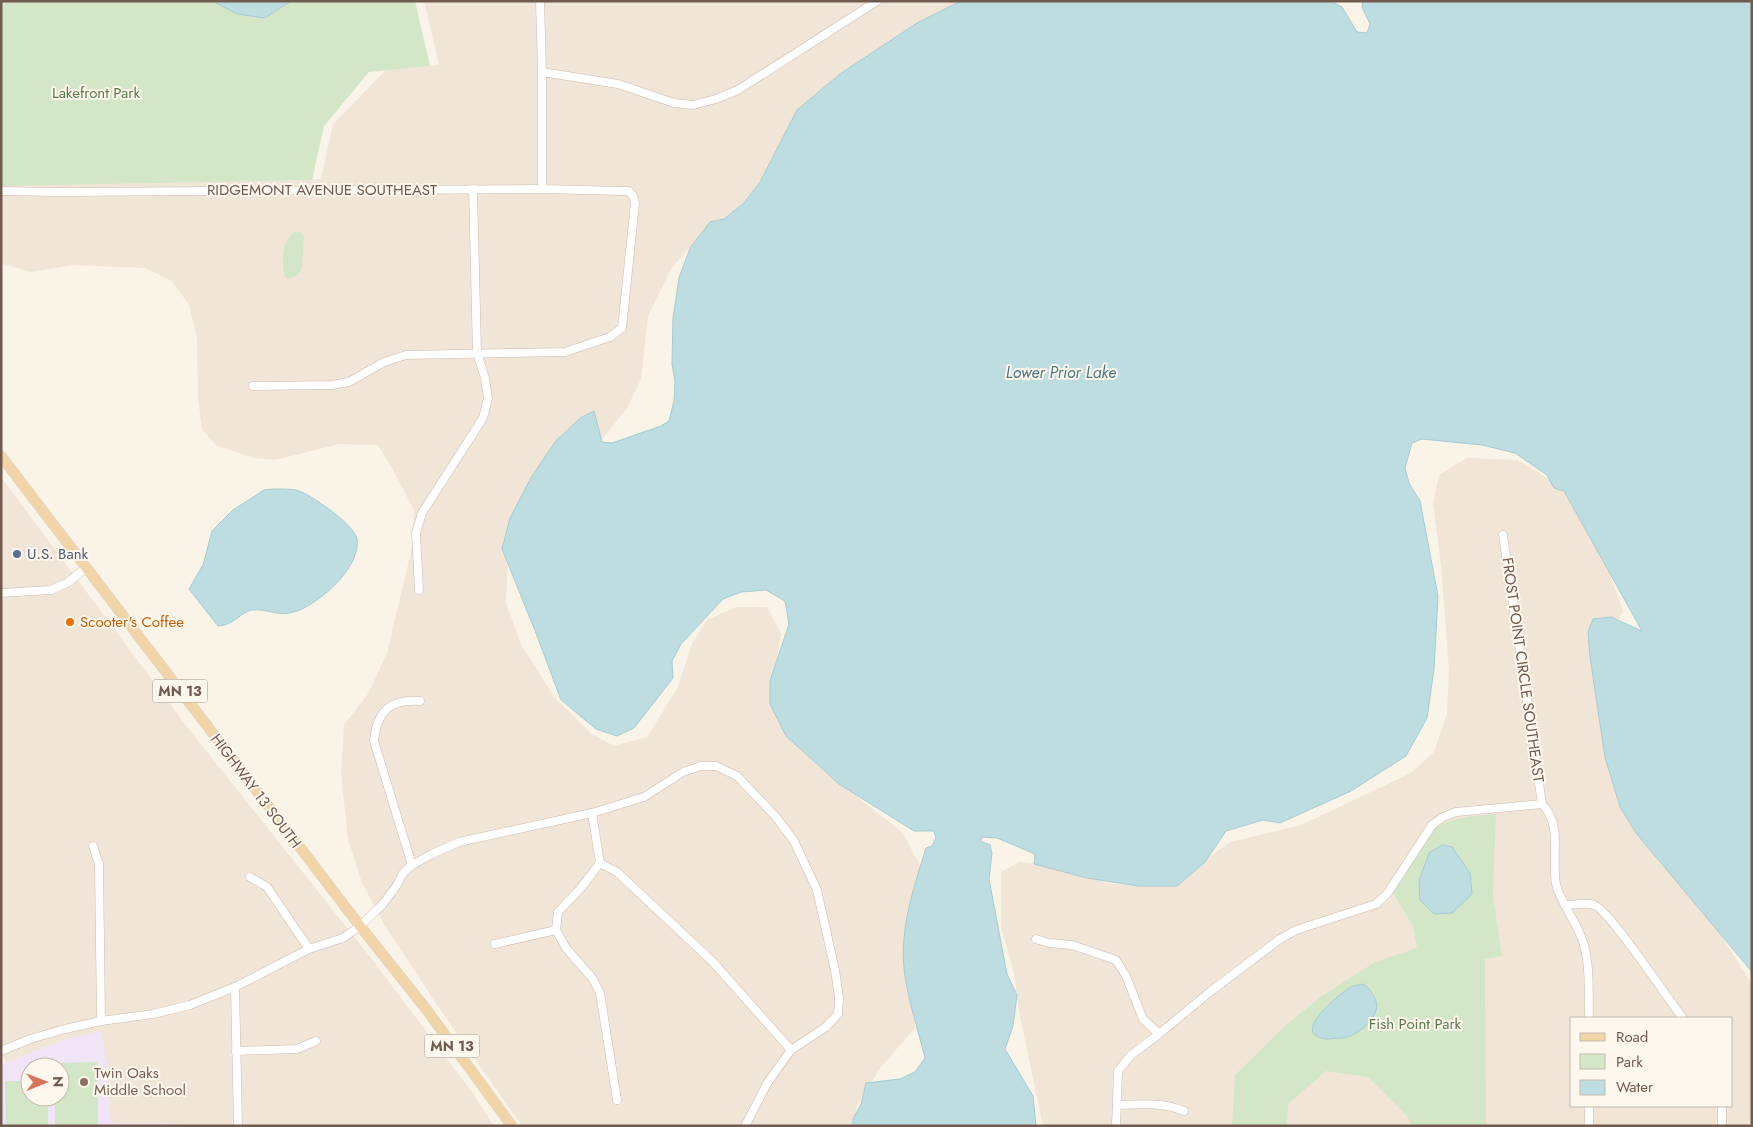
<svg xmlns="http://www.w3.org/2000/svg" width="1753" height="1127" font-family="Jost,sans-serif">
  <rect width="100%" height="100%" fill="#faf3e8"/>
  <g fill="#f1e5d7" fill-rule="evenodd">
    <polygon points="424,1 965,1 772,161 745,209 696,240 671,269 648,316 641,379 627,408 508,556 506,604 522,646 554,697 592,734 614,746 647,737 677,689 692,644 707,620 736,607 767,607 781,633 775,672 784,730 812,761 902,832 920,865 913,908 911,999 915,1028 881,1067 857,1105 853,1126 522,1126 441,1011 385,926 362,883 348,839 341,774 344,725 368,694 387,653 411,552 414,510 392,468 378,445 339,444 275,460 255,458 217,446 202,430 198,397 197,337 189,305 172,281 145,268 72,265 30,272 1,263 1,184 321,179 333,124 386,70 439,65"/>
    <path d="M1467 458 1517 460 1561 486 1588 514 1623 611 1607 643 1611 736 1622 812 1662 858 1715 926 1752 984V1126H1043L1019 1011 1014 973 1001 927V872L1019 862 1052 865 1072 869 1107 883 1138 886 1173 883 1230 842 1301 825 1411 773 1434 752 1447 714 1449 669 1441 565 1433 504 1439 475ZM1572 1018H1732V1106H1572Z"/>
    <polygon points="1,477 184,723 371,958 469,1088 494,1126 181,1126 181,1124 111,1123 66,1039 6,1063 1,1052"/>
  </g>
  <path fill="#f0e4f6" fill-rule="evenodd" d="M101 1031 107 1065 111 1123 181 1124V1126H1V1065L66 1039ZM30 1067H60V1097H30Z"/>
  <g fill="#d4e6c8">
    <polygon points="1,1 415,1 430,66 369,72 324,126 312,180 1,186"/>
    <path d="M295 232H300L304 237 302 269 298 275 290 279 285 277C281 263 281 240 295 232Z"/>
    <path d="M1496 814 1493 896 1502 956 1485 959 1486 1126H1412L1407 1116 1368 1077 1326 1071 1288 1104 1287 1126H1232L1235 1075 1285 1026 1319 998 1375 962 1417 948 1413 926 1393 893 1434 829C1454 816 1474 816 1496 814Z"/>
    <polygon points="97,1062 98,1126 55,1126 55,1097 60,1097 60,1067 54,1067 54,1063"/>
    <polygon points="5,1081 30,1081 30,1097 48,1097 48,1126 6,1126"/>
  </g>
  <g fill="#bedde1" stroke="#a6cbd2">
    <polygon points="213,1 291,1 265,18 237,14"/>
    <path d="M961 1H1330L1342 7 1357 32 1367 33 1370 24 1362 7 1363 1H1752V972L1636 833 1620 807 1605 757 1590 657 1588 632 1593 619 1611 617 1642 631 1564 491 1554 488 1547 475 1515 453 1482 445 1422 439 1412 443 1405 468 1409 483 1420 501 1438 596 1434 669 1427 718 1406 756 1351 791 1280 823 1263 820 1226 831 1205 862 1177 886H1138L1087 878 1034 864 1035 854 997 838 982 837 980 841 990 845 992 853 989 879 1007 974 1017 995 1013 1026 1005 1049 1033 1096 1036 1126H853V1119L861 1104 866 1083 900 1079 915 1072 925 1058C918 1029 907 998 904 968 900 927 914 887 926 848L932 846 936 838 934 831H914L839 784 786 736 770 704V681L789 624 785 601 766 590 741 592 723 599 681 644 672 661 673 678 634 728 617 736 596 729 561 700 536 633 502 549 510 518 532 476 555 442 580 418 594 411 602 442 612 443 661 426 669 421 674 401 675 381 672 364 673 318 679 278 690 248 710 222 724 219 744 203 760 182 797 110 840 74 917 23Z"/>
    <path d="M273 489C280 489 289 489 296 490 309 493 355 525 357 539 361 567 321 602 297 611 278 618 268 608 252 610 240 612 235 625 218 626L189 589 203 565 212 531 233 510 264 490Z"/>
    <polygon points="1442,845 1452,847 1470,873 1472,894 1452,913 1434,914 1420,900 1419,881 1429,853"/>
    <path d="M1363 984C1368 987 1370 990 1373 995 1385 1011 1365 1030 1350 1036 1344 1039 1335 1038 1328 1039 1324 1039 1320 1038 1317 1036 1298 1027 1342 992 1351 987 1355 985 1359 985 1363 984Z"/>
  </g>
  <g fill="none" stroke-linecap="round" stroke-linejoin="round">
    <g stroke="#cbbbaf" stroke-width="9">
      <g id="minor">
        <polyline points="540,1 542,72 542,189"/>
        <polyline points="542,72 618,84 674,103 693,105 716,99 738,90 877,1"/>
        <polyline points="1,191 59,192 542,189 622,191 629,191 633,196 635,203 622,328 610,337 565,352 406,355 384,362 349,382 332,385 253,386"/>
        <polyline points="1503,535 1542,804"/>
        <polyline points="419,590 416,533 422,513 483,418 488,398 485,378 477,353 473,189"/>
        <polyline points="1,593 51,590 67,583 86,568"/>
        <path d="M1542 804C1563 825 1551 857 1556 884 1560 902 1576 921 1582 939 1591 964 1588 992 1589 1018"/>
        <polyline points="592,813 600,863 617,872 713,962 791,1050"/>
        <polyline points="93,846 99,864 101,1021"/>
        <polyline points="600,863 580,889 558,912 556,930 566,948 593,979 600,993 617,1100"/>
        <path d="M412 865 374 741C377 711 390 699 420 701"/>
        <polyline points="250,877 267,887 309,949"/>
        <path d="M1566 905C1574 905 1586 902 1594 905 1609 909 1668 1000 1683 1018"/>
        <polyline points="1036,939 1049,943 1072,945 1116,960 1126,976 1143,1019 1159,1034"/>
        <polyline points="495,944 556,930"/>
        <polyline points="235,987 238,1126"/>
        <polyline points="1,1051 30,1039 65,1029 101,1021 153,1014 190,1005 235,987 309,949 343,938 360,926 383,904 397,885 403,873 412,865 432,854 459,842 592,813 644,797 683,772 701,766 716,766 737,776 776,817 794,841 817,890 835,970 839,998 838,1014 826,1027 791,1050 768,1082 745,1126"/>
        <polyline points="236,1051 297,1049 316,1041"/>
        <path d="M1117 1105C1140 1104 1163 1102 1184 1111"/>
        <polyline points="1589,1106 1589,1126"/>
        <polyline points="1722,1106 1722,1126"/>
        <polyline points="1116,1126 1118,1071 1131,1055 1159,1034 1211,991 1280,939 1296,930 1376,904 1387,894 1432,825 1443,817 1456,812 1542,804"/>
      </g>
    </g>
    <g stroke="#d7d1ce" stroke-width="11">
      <polyline id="major" points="1,456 360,926 426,1009 512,1126"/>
    </g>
    <use href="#minor" stroke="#fff" stroke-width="8"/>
    <use href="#major" stroke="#f1d5a8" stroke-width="10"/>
  </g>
  <circle fill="#5c6f8a" stroke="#fdf7ee" stroke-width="2" cx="17" cy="554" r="5"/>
  <circle fill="#e8710a" stroke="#fdf7ee" stroke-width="2" cx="70" cy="622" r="5"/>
  <circle fill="#8d6e63" stroke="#fdf7ee" stroke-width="2" cx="84" cy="1082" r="5"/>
  <g text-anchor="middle" stroke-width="4" stroke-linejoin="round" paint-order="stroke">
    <g fill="#fdf7ee" stroke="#9b8a7f" stroke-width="1">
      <rect x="152.5" y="679.5" width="55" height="23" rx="4"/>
      <rect x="424.5" y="1034.5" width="55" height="23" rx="4"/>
    </g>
    <g font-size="14" font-weight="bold" fill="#715b4f">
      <text x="180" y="696">MN 13</text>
      <text x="452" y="1051">MN 13</text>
    </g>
    <g font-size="15" fill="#5a7a4b" stroke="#fdf7ee">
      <text x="96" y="98">Lakefront Park</text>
      <text x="1415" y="1029">Fish Point Park</text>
    </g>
    <g font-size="15" fill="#715b4f" stroke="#fdf7ee">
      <text x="322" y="195">RIDGEMONT AVENUE SOUTHEAST</text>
      <text transform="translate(1523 670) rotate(82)" y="5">FROST POINT CIRCLE SOUTHEAST</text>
      <text transform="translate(256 791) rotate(53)" y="5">HIGHWAY 13 SOUTH</text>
    </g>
    <g font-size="15" fill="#4e5e75" stroke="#fdf7ee" text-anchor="start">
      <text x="27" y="559">U.S. Bank</text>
    </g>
    <g font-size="15" fill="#c56008" stroke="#fdf7ee" text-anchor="start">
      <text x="80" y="627">Scooter's Coffee</text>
    </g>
    <g font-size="15" fill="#785e54" stroke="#fdf7ee" text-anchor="start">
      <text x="94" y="1078">Twin Oaks<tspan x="94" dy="17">Middle School</tspan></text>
    </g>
    <g font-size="16" font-style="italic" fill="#4b7981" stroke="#fdf7ee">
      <text x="1061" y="378">Lower Prior Lake</text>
    </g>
  </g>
  <rect width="1753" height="1127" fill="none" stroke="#715b4f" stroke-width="5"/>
  <rect x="1570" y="1017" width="162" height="90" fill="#fdf7ee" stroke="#c5b9ae"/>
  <rect x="1580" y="1033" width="25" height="8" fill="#f1d5a8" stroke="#c5b9ae"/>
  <text x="1616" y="1042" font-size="15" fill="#715b4f">Road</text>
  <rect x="1580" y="1054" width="25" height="15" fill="#d4e6c8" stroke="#c5b9ae"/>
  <text x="1616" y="1067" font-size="15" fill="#715b4f">Park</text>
  <rect x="1580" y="1080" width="25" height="15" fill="#bedde1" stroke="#c5b9ae"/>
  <text x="1616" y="1092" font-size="15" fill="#715b4f">Water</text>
  <g transform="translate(45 1082) rotate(89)"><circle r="24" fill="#fdf7ee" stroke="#c5b9ae"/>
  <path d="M0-4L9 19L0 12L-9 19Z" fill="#d6755b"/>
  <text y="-8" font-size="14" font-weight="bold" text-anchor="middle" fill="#715b4f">N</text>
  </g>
</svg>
